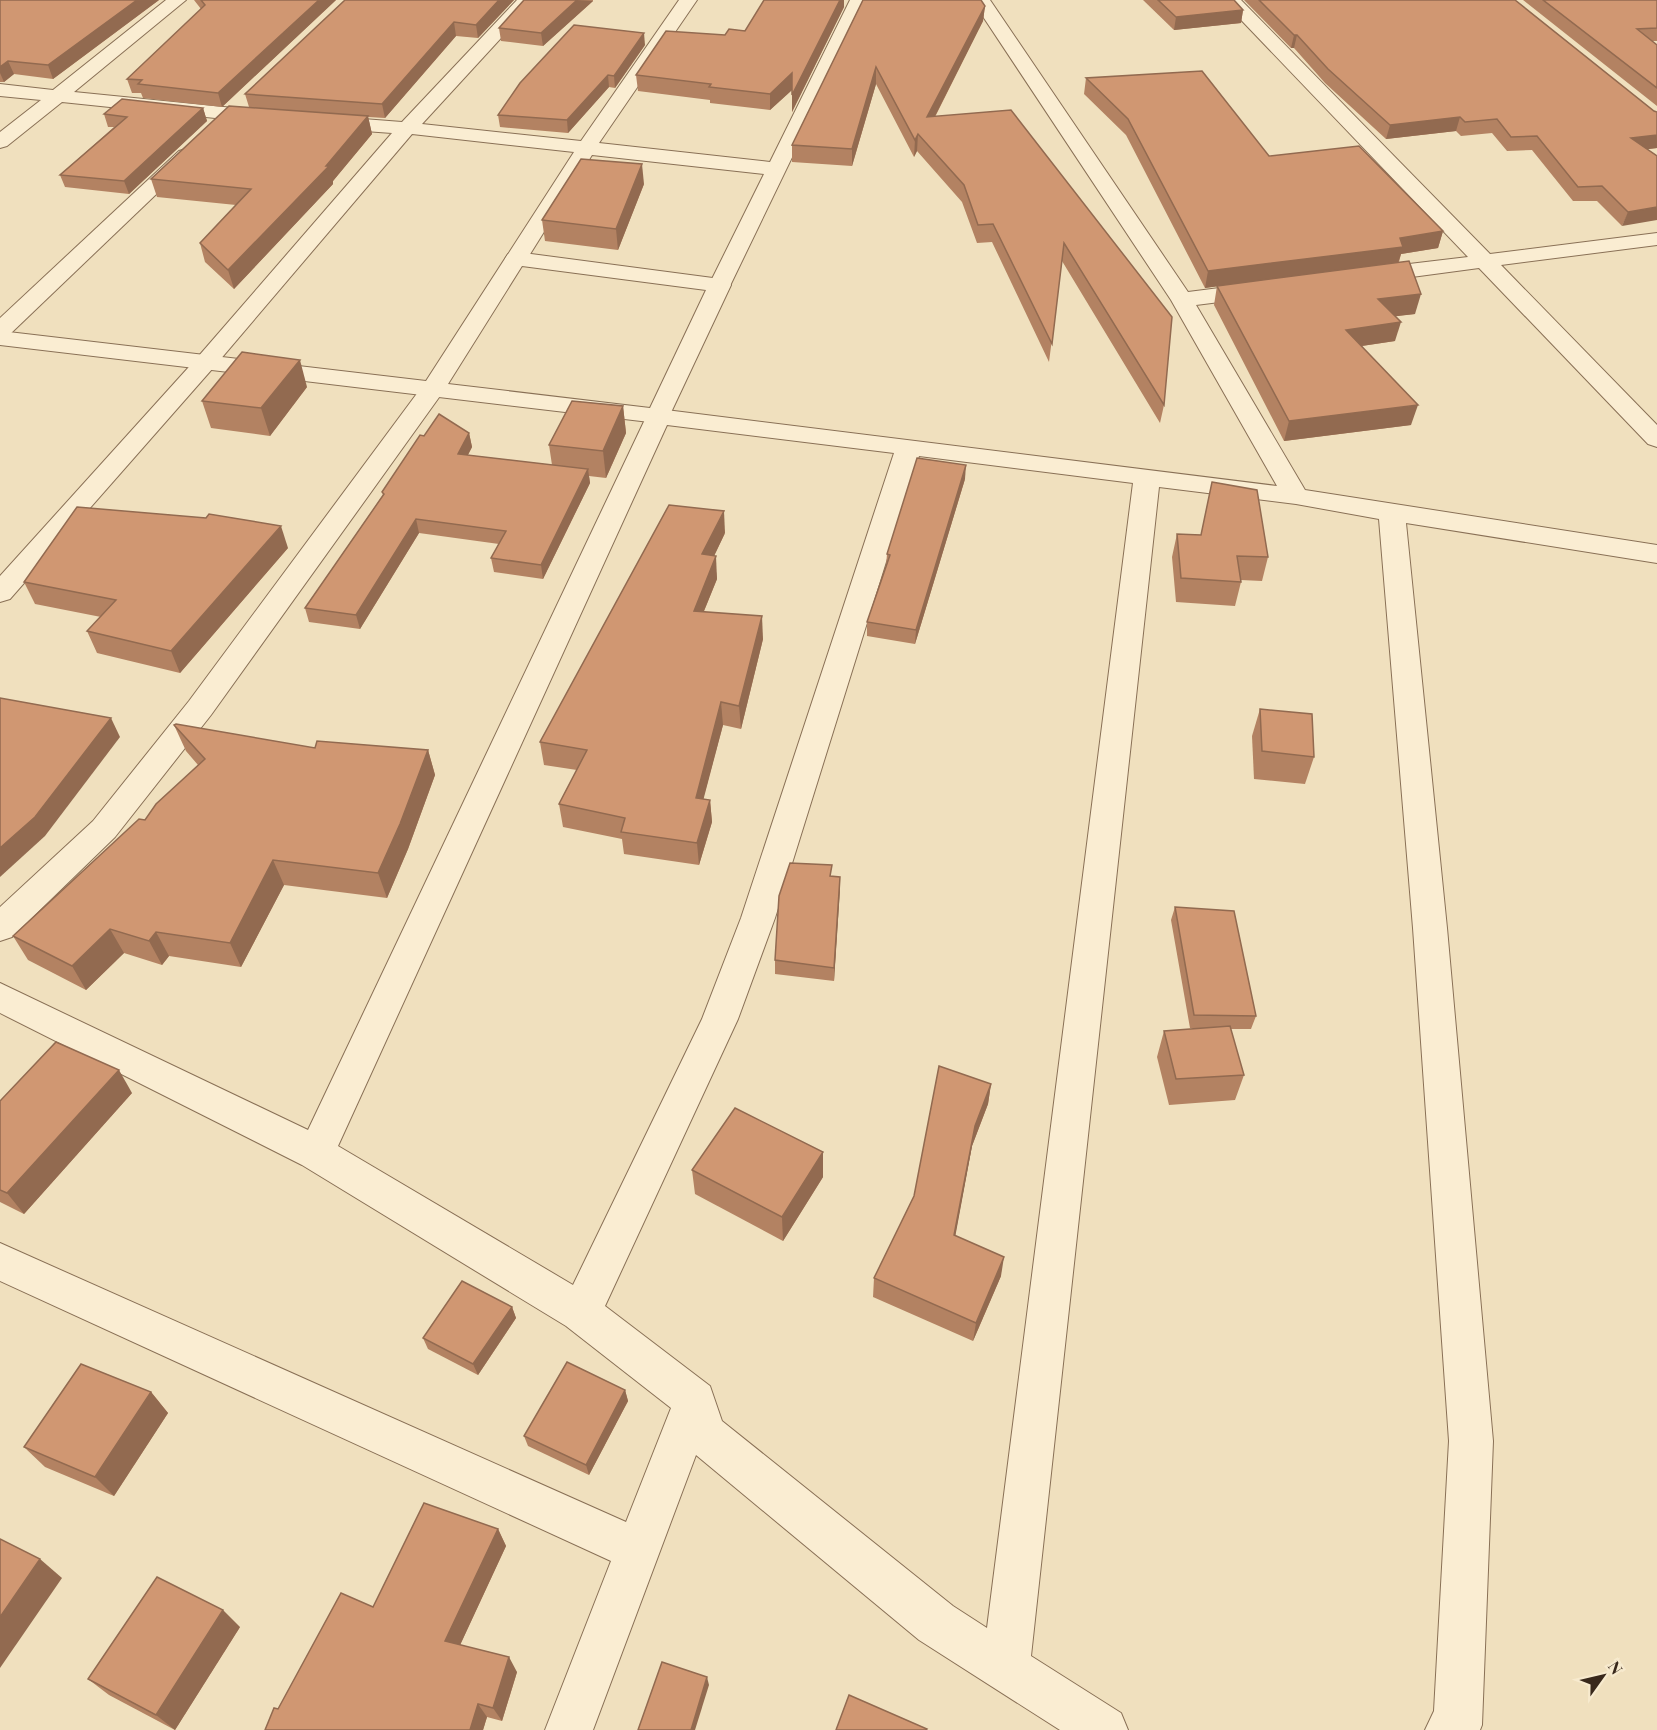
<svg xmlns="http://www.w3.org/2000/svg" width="1657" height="1730" font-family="'Playfair Display',serif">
  <rect width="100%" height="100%" fill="#f0e0be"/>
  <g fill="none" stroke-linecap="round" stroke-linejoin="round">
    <g stroke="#897056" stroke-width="2">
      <g id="minor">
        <polygon points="166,0 186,0 74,92 264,111 271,113 274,117 271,121 264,123 62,102 7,146 0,148 0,132 41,100 0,96 0,84 53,90"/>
        <polygon points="517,0 536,0 422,124 581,141 679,0 697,0 599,143 770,162 850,0 868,0 728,290 720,292 712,290 709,285 764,174 592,155 527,259 524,264 516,266 508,264 505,259 574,152 412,134 213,368 10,599 0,602 0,576 197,358 392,133 324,128 317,126 314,122 317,118 324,116 402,122"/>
        <path d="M972 0H990L1188 292 1259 283 1267 285 1270 290 1267 295 1259 297 1196 305 1305 490 1657 545V563L1406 523 1447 928 1493 1441 1482 1725 1480 1730H1425L1434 1711 1449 1441 1413 928 1379 519 1296 504 1159 487 1031 1656 1121 1713 1128 1730H1060L919 1640 696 1455 593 1730H545L611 1561 0 1281V1243L626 1522 671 1408 566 1326 302 1165 0 1013V983L308 1130 649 411 658 409 1277 486 1171 300ZM667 425 894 453 741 918 702 1019 573 1285 338 1146ZM919 456 1133 483 987 1628 953 1606 722 1421 710 1386 605 1306 738 1019 775 918Z"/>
        <polygon points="1222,0 1241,0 1490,254 1657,233 1657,245 1501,265 1657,425 1657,447 1648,444 1479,268 1367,283 1359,281 1356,276 1359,271 1367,269 1468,257"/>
        <polygon points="186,149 193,151 196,155 193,159 8,336 0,338 0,318 179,151"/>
        <polygon points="433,382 442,384 445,389 211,715 115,837 12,937 0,941 0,907 93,821 189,701 424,384"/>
      </g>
    </g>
    <g stroke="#897056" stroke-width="2">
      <path id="tertiary" d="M516 252 728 280 731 285 667 421 658 423 0 345V331L426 381 508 254ZM522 266 706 290 650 408 448 384Z"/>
    </g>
    <use href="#minor" fill="#faedd2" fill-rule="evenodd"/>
    <use href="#tertiary" fill="#faedd2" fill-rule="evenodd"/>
  </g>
  <g fill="#b38262">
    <polygon points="0,0 159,0 53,79 14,74 4,82 0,82"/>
    <polygon points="194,0 336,0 222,107 143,98 141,93 132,93 127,79 201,9"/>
    <polygon points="345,0 514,0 478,38 456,36 385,118 368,117 372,134 333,181 333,184 234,289 205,262 200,243 236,205 157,197 151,179 249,107 245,94"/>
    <polygon points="524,0 593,0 593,1 543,46 501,41 499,28"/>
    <polygon points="863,0 985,6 983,21 935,117 1011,110 1164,405 1160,423 1062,261 1049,362 992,242 977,243 962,202 917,151 914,157 876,84 852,166 792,162 792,145"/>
    <polygon points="1143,0 1234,0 1243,10 1241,23 1174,30"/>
    <polygon points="1244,0 1515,0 1654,111 1657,112 1657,148 1647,149 1657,156 1622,226 1597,201 1573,201 1532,150 1507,151 1492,133 1461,136 1456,131 1386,139 1325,83 1294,48 1291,48"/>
    <polygon points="1523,0 1657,0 1657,41 1652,41 1657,45 1657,106"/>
    <polygon points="844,7 792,112 792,90 770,110 710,103 710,100 638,91 636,75 725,35"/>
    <polygon points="645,45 615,88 609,87 568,133 500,127 498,115"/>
    <polygon points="1086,78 1269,156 1443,231 1438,248 1401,254 1399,262 1415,314 1395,316 1395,341 1362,346 1411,425 1284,441 1214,305 1217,286 1205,288 1126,135 1084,94"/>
    <polygon points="203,108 207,121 129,194 65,187 60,175 114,127 108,127 104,114"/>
    <polygon points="644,184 618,250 545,241 542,220"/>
    <polygon points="307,387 270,436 211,428 202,401"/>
    <polygon points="623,406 626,433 606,478 589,476 590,483 543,579 494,572 491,558 499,544 419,533 360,629 309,622 305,608 383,495 382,492 424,436 469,433 472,447 468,455 552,465 549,445"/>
    <polygon points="965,479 915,644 867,636 867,622 886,566 887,554"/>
    <polygon points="1212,482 1268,557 1262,581 1241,580 1241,582 1235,606 1176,602 1172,557 1177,534 1201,535"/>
    <polygon points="725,533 714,556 717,579 704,611 763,639 741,729 723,725 703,799 710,800 712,822 699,865 624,854 622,839 563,827 559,804 577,770 544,765 540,742"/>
    <polygon points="288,548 180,673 97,653 87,631 101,617 35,604 24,582"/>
    <polygon points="1260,709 1314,757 1305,784 1254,779 1252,736"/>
    <polygon points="174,725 315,748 428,750 435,775 408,849 387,898 284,885 241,967 169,956 162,965 124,953 86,990 28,960 13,936 145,820 198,765 186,751"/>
    <polygon points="840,877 834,981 775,974 775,960"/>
    <polygon points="1175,907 1256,1016 1251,1029 1230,1029 1244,1075 1235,1100 1169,1105 1157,1057 1164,1031 1203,1028 1190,1028 1171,920"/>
    <polygon points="991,1084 988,1104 972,1146 955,1236 1001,1276 973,1341 873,1297 874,1278"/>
    <polygon points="132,1093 24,1214 0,1202 0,1101"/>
    <polygon points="692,1170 823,1177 783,1241 695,1194"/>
    <polygon points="512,1307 516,1318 478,1375 428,1349 423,1338"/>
    <polygon points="625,1390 628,1401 589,1475 528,1446 524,1436"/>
    <polygon points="151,1392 168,1413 114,1496 45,1467 24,1447"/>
    <polygon points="498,1529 506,1546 460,1645 517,1672 502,1721 487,1717 483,1730 265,1730 278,1709 373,1607"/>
    <polygon points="240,1627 175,1730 109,1695 88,1679"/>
  </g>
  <g fill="#926a50">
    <polygon points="137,0 159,0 53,79 48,65"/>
    <polygon points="319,0 336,0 222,107 218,93"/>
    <polygon points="499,0 514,0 478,38 476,25"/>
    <polygon points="577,0 593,1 543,46 541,33"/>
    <polygon points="840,0 844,0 844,7 792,112 792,95"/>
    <polygon points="985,6 983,21 926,134 927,117"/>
    <polygon points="1243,10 1241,23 1174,30 1176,17"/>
    <polygon points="454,22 456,36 385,118 382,104"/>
    <polygon points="644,33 645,45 615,88 614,76"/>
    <polygon points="1294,35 1297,35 1294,48 1291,48"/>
    <polygon points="8,61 14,74 4,82 0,73 0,67"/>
    <polygon points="876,67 876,84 852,166 852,149"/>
    <polygon points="792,73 792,90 770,110 770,94"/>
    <polygon points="608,75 609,87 568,133 567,120"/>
    <polygon points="203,108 207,121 129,194 124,181"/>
    <polygon points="368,116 372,134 333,181 333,184 234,289 228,270 326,166"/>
    <polygon points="1460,117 1456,131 1386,139 1390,125"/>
    <polygon points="918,134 917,151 914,157 915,140"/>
    <polygon points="1657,135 1657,148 1626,152 1631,138"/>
    <polygon points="642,164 644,184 618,250 616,229"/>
    <polygon points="1657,207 1657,220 1622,226 1628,212"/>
    <polygon points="1443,231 1438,248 1401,254 1398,263 1205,288 1208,271"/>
    <polygon points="1421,294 1415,314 1373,319 1378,299"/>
    <polygon points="1401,322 1395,341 1341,349 1346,330"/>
    <polygon points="300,360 307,387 270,436 261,408"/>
    <polygon points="1418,405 1411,425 1284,441 1289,421"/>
    <polygon points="623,406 626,433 606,478 603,451"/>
    <polygon points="469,433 472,447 461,468 458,454"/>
    <polygon points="966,465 965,479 915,644 916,630"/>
    <polygon points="588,469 590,483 543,579 541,565"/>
    <polygon points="724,511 725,533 704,577 702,554"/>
    <polygon points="416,519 419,533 360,629 356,615"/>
    <polygon points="281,526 288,548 180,673 171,651"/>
    <polygon points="716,556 717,579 695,633 694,611"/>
    <polygon points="762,616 763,639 741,729 739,706"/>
    <polygon points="721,702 723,725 698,820 696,798"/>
    <polygon points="111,718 120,737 45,836 0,877 0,848"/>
    <polygon points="428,750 435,775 408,849 387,898 378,873"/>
    <polygon points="710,800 712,822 699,865 697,843"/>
    <polygon points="273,860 284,885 241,967 230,943"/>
    <polygon points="840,877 840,890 834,981 834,968"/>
    <polygon points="110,929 124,953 86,990 72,966"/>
    <polygon points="156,932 169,956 162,965 149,941"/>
    <polygon points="119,1070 132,1093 24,1214 7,1193"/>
    <polygon points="991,1084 988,1104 972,1146 952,1254 954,1235 975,1126"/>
    <polygon points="823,1152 823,1177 783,1241 782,1217"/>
    <polygon points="1004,1257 1001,1276 973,1341 976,1323"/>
    <polygon points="512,1307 516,1318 478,1375 473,1364"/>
    <polygon points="625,1390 628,1401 589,1475 586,1465"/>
    <polygon points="151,1392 168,1413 114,1496 95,1477"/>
    <polygon points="498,1529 506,1546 455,1656 445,1641"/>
    <polygon points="40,1559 62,1578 0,1668 0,1617"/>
    <polygon points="223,1610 240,1627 175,1730 156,1715"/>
    <polygon points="509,1657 517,1672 502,1721 493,1708"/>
    <polygon points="707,1677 709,1685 695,1730 691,1730"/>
    <polygon points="478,1704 487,1717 483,1730 470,1730"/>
  </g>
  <g fill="#d09772" stroke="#926a50" stroke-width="1.5">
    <polygon points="0,0 137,0 48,65 8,61 0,67"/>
    <polygon points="201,0 319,0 218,93 138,84 142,80 127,79 205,5"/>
    <polygon points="345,0 499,0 476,25 454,22 382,104 245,94"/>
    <polygon points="524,0 577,0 541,33 499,28"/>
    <polygon points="764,0 840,0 792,95 792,73 770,94 709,87 711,84 636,75 666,31 725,35 729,29 745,31"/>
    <polygon points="863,0 981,0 985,6 927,117 1011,110 1172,317 1164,405 1064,243 1052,344 993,224 978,225 964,185 918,134 915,140 876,67 852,149 792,145"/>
    <polygon points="1158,0 1234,0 1243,10 1176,17"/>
    <polygon points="1259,0 1515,0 1654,111 1657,112 1657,135 1631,138 1657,156 1657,207 1628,212 1602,186 1578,187 1537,136 1511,137 1497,119 1465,122 1460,117 1390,125 1328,69 1297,35 1294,35"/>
    <polygon points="1543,0 1657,0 1657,28 1637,29 1657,45 1657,88"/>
    <polygon points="574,25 644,33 614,76 608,75 567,120 498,115 520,83"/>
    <polygon points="1202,71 1269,156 1359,146 1443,231 1400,238 1403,247 1208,271 1128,119 1086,78"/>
    <polygon points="122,99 203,108 124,181 60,175 127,117 104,114"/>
    <polygon points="229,106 368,116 326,166 329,166 228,270 200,243 251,189 151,179"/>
    <polygon points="581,159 642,164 616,229 542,220"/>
    <polygon points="1409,261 1421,294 1378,299 1401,322 1346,330 1418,405 1289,421 1217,286"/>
    <polygon points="242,352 300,360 261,408 202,401"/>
    <polygon points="572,401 623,406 603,451 549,445"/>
    <polygon points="439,414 469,433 458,454 588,469 541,565 491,558 506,531 416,519 356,615 305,608 384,494 382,492 420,435 424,436"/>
    <polygon points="917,458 966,465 916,630 867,622 890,555 887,554"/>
    <polygon points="1212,482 1257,490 1268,557 1237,556 1241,582 1181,578 1177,534 1201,535"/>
    <polygon points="669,505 724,511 702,554 716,556 694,611 762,616 739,706 721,702 696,798 710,800 697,843 621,832 625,818 559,804 587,750 540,742"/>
    <polygon points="77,507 206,518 209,514 281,526 171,651 87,631 116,600 24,582"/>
    <polygon points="0,698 111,718 35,817 0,848"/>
    <polygon points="1260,709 1312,714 1314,757 1262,751"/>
    <polygon points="176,724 315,748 317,741 428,750 400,824 378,873 273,860 230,943 156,932 149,941 110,929 72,966 13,936 139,819 145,820 156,804 205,759 174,725"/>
    <polygon points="790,863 832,865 830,876 840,877 834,968 775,960 779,896"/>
    <polygon points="1175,907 1234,911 1256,1016 1194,1015"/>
    <polygon points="1230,1026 1244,1075 1176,1079 1164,1031"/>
    <polygon points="56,1042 119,1070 7,1193 0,1190 0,1101"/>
    <polygon points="939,1066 991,1084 975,1126 954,1235 1004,1257 976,1323 874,1278 914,1196"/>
    <polygon points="735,1108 823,1152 782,1217 692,1170"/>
    <polygon points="462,1281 512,1307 473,1364 423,1338"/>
    <polygon points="567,1362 625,1390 586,1465 524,1436"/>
    <polygon points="81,1364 151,1392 95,1477 24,1447"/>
    <polygon points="424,1503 498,1529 445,1641 509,1657 493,1708 478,1704 470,1730 265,1730 274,1708 278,1709 341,1593 373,1607"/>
    <polygon points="0,1539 40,1559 0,1617"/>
    <polygon points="157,1577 223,1610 156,1715 88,1679"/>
    <polygon points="662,1662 707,1677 691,1730 638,1730"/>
    <polygon points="849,1695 927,1729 926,1730 836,1730"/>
  </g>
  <g transform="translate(1603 1676) rotate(56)" stroke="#f7eace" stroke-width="4.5" paint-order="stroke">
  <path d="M0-4.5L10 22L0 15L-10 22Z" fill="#38281b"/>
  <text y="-9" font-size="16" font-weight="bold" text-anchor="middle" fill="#38281b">N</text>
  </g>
</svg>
